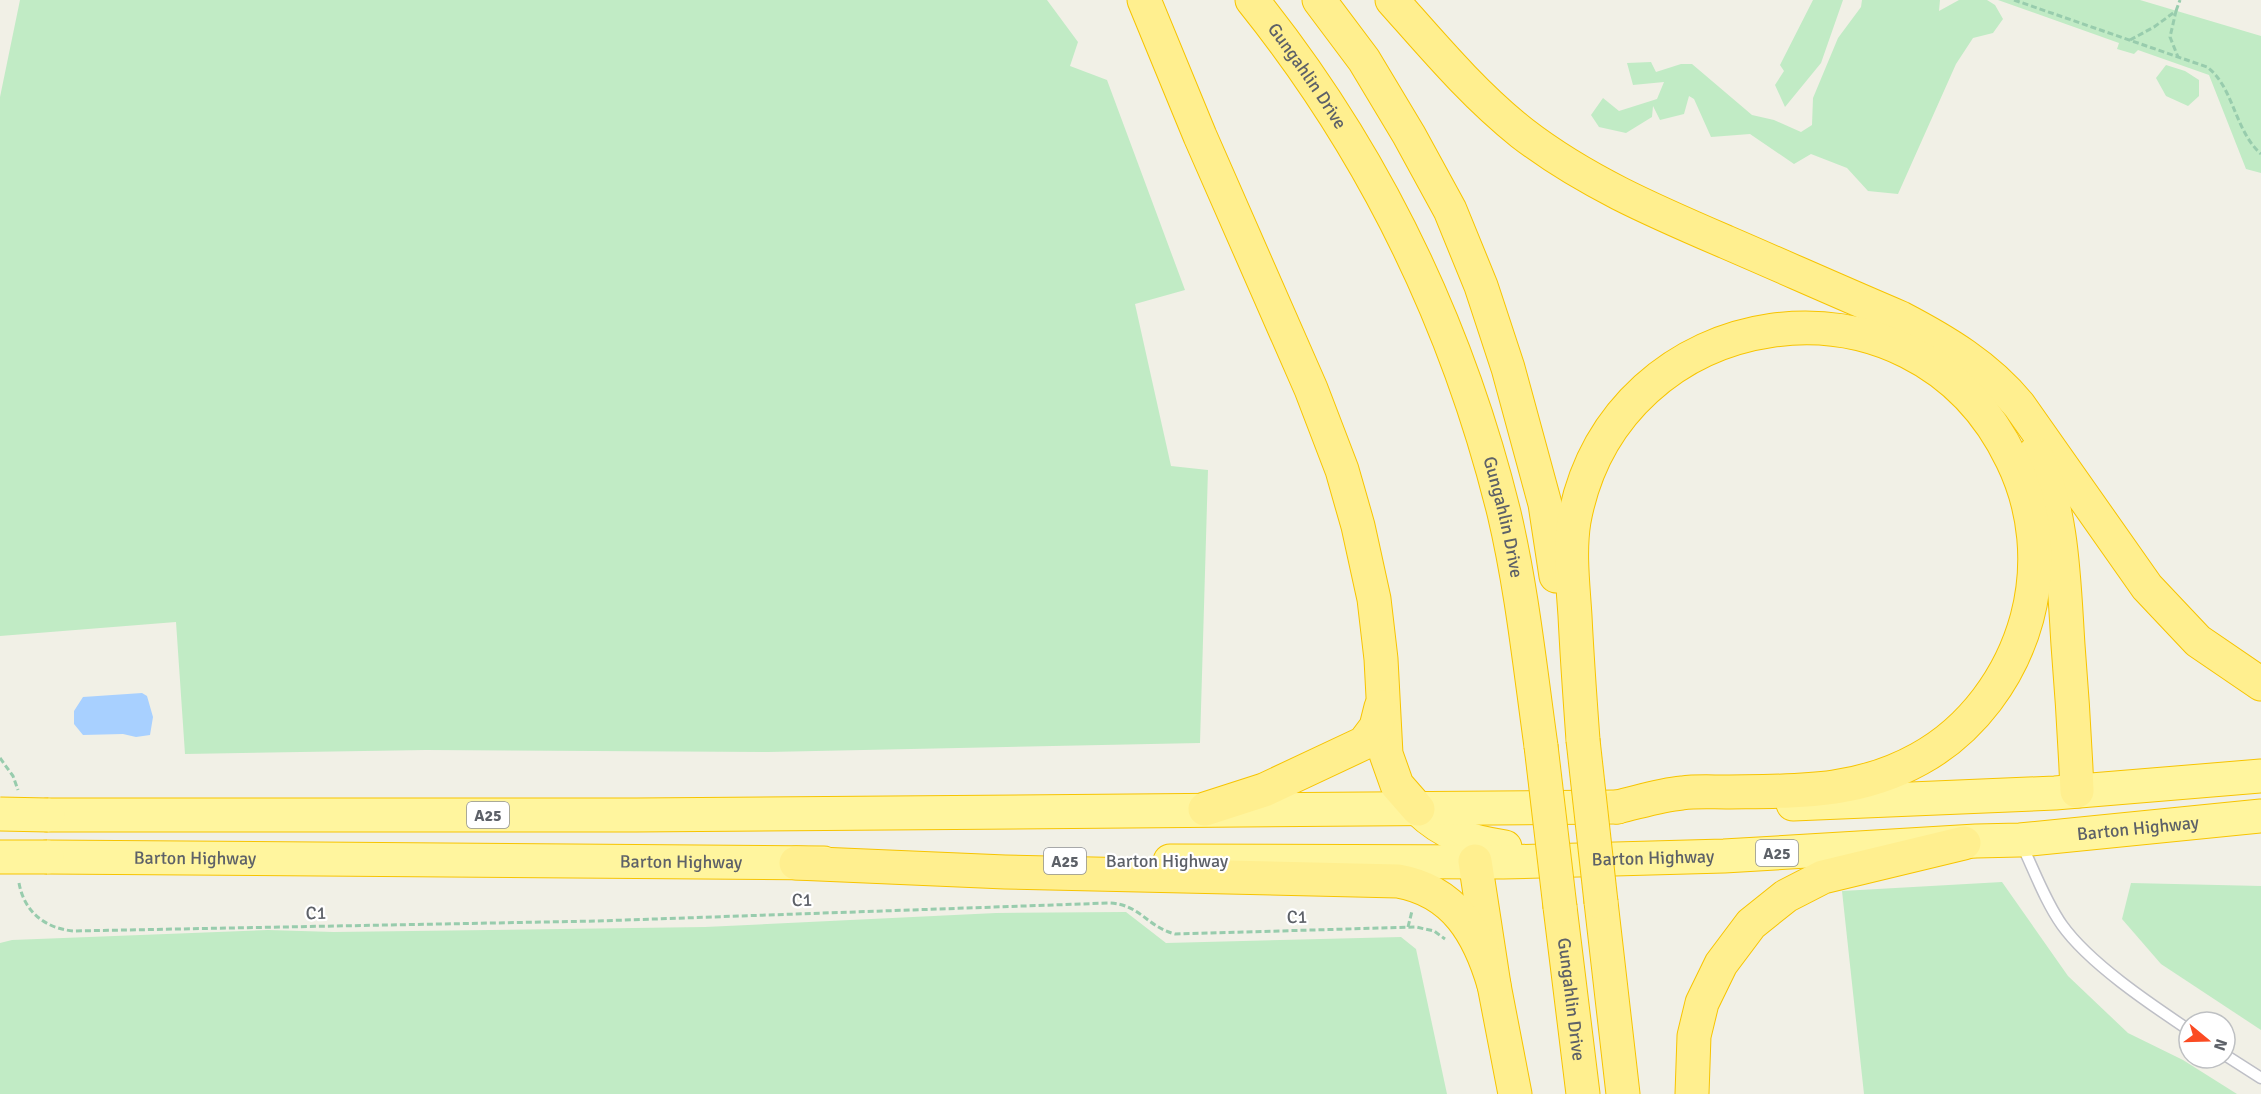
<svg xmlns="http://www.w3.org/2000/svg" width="2261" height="1094" font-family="Signika,sans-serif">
  <rect width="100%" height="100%" fill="#f1f0e6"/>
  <g fill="#c1ebc5">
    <polygon points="20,0 1047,0 1078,42 1070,66 1107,80 1185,290 1135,304 1171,466 1208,470 1200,743 768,752 426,750 185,754 176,622 0,636 0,97"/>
    <polygon points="1813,0 1843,0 1821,63 1785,107 1775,85 1784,71 1780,65"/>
    <polygon points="1862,0 1940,0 1939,11 1959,0 1987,0 1995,5 2003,19 1993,33 1973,38 1956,64 1898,194 1868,191 1847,168 1811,154 1794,164 1750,134 1711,137 1694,99 1689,96 1684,114 1660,120 1653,106 1652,117 1626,133 1599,127 1591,115 1603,98 1619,111 1657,99 1664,82 1633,85 1627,63 1651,62 1656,72 1681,64 1692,64 1752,115 1774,120 1801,132 1812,125 1813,98 1838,38 1861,7"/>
    <polygon points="1998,0 2140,0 2261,36 2261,173 2246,169 2209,75 2138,50 2134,54 2117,49 2119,43"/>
    <polygon points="2166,65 2185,71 2199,80 2199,96 2188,106 2166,96 2156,78"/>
    <polygon points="2002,882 2068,976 2128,1033 2183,1060 2237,1094 1864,1094 1842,891"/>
    <polygon points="2131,883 2261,886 2261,1030 2161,964 2122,919"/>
    <polygon points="1126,912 1166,943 1401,937 1416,949 1447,1094 0,1094 0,943 12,940 268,930 334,932 705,927 996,913"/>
  </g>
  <polygon fill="#a8d0ff" points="142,693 147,696 153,717 150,735 136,737 123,734 83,735 74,724 74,711 83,697"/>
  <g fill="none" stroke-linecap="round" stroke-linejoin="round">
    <g stroke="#bebfc6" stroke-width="13">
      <g id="service">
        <path d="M2021 843C2034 870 2045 901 2062 925 2089 963 2150 1004 2189 1030"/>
        <polyline points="2225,1055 2261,1078"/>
      </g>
    </g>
    <g stroke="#f7c400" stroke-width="35">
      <g id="trunk">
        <polyline points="1793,804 2055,793 2261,776"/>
        <path d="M1418 809C1445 835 1468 841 1505 847"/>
        <polyline points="48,815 636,815 1618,807"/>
        <path id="s1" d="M47 857 824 863"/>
        <path id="s2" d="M1170 861 1503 862 1724 856 1976 841 2020 840 2261 816"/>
      </g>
    </g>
    <g stroke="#f7c400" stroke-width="35">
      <g id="motorway">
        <polyline points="1144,0 1200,136 1311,389 1342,470 1358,526 1374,599 1381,659 1386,754 1397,785 1418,809"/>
        <path id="s3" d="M1252 0C1374 152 1457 323 1504 513 1522 589 1530 668 1541 746"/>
        <polyline points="1319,0 1364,60 1409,135 1450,210 1481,286 1508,368 1545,504 1556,576"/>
        <path d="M1392 0C1433 46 1473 94 1522 133 1584 181 1654 211 1726 242 1784 267 1842 293 1901 318 1945 341 1987 366 2019 405L2147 587 2198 641 2261 684"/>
        <path d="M2035 453C2063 508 2064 584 2068 645 2072 694 2075 742 2077 791"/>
        <path d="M1583 740C1580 699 1577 657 1575 616 1573 584 1569 552 1574 521 1615 299 1914 255 2012 460 2036 509 2041 565 2027 618 2011 677 1972 730 1919 759 1856 794 1795 791 1726 792 1711 792 1696 791 1682 793 1660 795 1639 802 1617 807"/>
        <polyline points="1205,809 1264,790 1364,743 1376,727 1381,707"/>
        <polyline points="1475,861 1494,985 1515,1094"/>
        <path d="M796 863 1005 872 1398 881C1455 891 1479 934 1494 985"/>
        <polyline points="1601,902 1623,1094"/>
        <path id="s4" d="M1560 907 1583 1094"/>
        <polyline points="1692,1094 1694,1036 1702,1003 1721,964 1751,924 1786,896 1823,877 1964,843"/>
      </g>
    </g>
    <g stroke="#98ccad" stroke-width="3" stroke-dasharray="6 3" stroke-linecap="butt">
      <path d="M2014 0 2207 67C2234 87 2234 130 2261 154"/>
      <polyline points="2176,11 2180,0"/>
      <polyline points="2130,40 2154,27 2176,11 2170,37 2178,57"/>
      <polyline points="0,758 13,776 18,790"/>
      <path d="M19 883C24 911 44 928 73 931L598 921 1109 903C1140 904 1147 927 1175 934L1416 927 1434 931 1445 939"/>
      <polyline points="1408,927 1412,911"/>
    </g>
    <use href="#service" stroke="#fff" stroke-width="10"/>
    <use href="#trunk" stroke="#fff59e" stroke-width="33"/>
    <use href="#motorway" stroke="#ffef8f" stroke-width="33"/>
    <g stroke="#f7c400" stroke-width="35" stroke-linecap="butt">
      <g id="trunk-bridge">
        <polyline points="0,814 48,815"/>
        <polyline points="0,857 47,857"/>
      </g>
    </g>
    <g stroke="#f7c400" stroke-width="35" stroke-linecap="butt">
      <g id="motorway-bridge">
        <polyline points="1583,740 1601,902"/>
        <polyline points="1541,746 1560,907"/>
      </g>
    </g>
    <use href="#trunk-bridge" stroke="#fff59e" stroke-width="33"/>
    <use href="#motorway-bridge" stroke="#ffef8f" stroke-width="33"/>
  </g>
  <g text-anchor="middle" stroke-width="4.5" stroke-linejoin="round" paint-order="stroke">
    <g fill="#fff" stroke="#8e9095" stroke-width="1.5">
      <rect x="467" y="802" width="42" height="26" rx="4.5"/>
      <rect x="1756" y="840" width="42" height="26" rx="4.5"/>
      <rect x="1044" y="848" width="42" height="26" rx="4.5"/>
    </g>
    <g font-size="16" font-weight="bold" fill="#5d6168">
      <text x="488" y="821">A25</text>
      <text x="1777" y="859">A25</text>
      <text x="1065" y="867">A25</text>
    </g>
    <g font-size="18" fill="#5d6168" stroke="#fff">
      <text dy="6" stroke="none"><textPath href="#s3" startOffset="94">Gungahlin Drive</textPath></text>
      <text dy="6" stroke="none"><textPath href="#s3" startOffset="580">Gungahlin Drive</textPath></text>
      <text dy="6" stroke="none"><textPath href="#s2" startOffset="969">Barton Highway</textPath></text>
      <text dy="6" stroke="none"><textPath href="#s1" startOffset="148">Barton Highway</textPath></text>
      <text dy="6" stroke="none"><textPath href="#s2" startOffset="483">Barton Highway</textPath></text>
      <text dy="6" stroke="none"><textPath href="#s1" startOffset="634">Barton Highway</textPath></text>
      <text x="1167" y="867">Barton Highway</text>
      <text transform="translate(802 900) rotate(-2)" y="6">C1</text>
      <text transform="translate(316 913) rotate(-1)" y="6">C1</text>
      <text transform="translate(1297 917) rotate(-2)" y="6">C1</text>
      <text dy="6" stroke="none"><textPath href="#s4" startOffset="93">Gungahlin Drive</textPath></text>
    </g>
  </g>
  <g transform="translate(2207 1040) rotate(109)"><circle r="28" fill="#ffffff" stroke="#bec0c3" stroke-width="1.5"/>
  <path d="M0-4.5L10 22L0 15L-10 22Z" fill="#fb4b23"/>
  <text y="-9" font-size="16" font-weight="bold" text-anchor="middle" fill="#5d6168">N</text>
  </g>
</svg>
